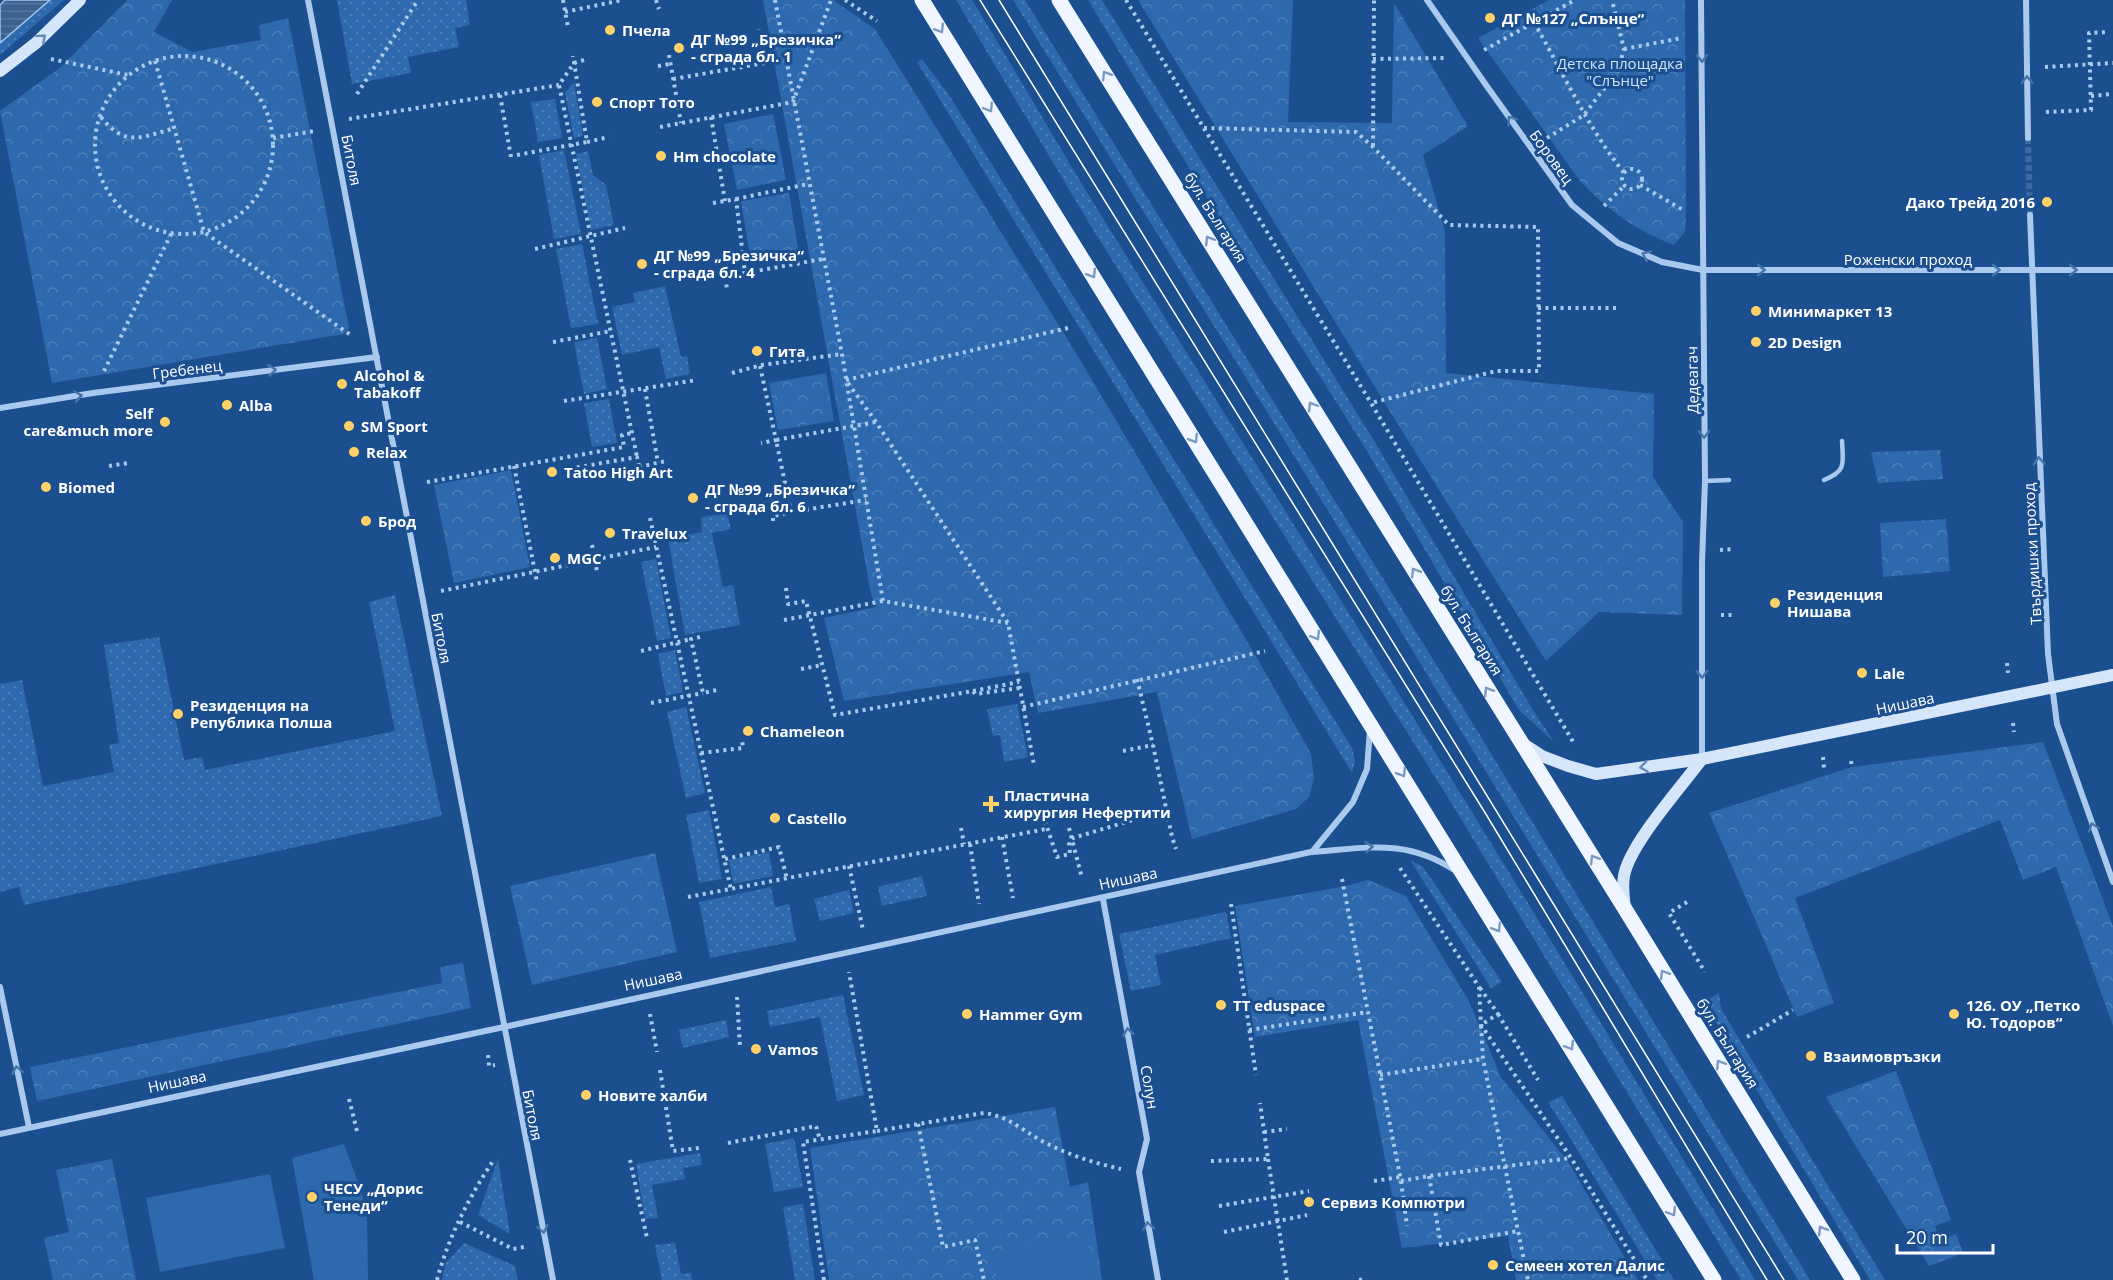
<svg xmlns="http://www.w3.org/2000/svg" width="2113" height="1280" font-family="'Open Sans',sans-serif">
	<defs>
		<pattern id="grass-dots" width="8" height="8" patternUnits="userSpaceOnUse" patternTransform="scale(1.5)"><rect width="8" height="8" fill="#2e69ad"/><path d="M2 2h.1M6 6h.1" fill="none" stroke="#4d80b9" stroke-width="1.8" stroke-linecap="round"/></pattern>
		<pattern id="forest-crowns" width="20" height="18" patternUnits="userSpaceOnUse" patternTransform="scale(1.5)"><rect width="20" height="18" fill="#2e69ad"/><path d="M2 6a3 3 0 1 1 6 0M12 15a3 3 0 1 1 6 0" fill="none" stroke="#4d80b9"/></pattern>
		<pattern id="water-rules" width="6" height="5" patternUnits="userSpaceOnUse" patternTransform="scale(1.5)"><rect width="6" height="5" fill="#3c6290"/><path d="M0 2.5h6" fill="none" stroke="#597aa1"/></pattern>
	</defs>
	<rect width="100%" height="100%" fill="#1b4f8f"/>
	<g fill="url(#grass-dots)">
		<polygon points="50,0 64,0 0,55 0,43"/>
		<polygon points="337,0 466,0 470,25 455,28 459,47 408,57 411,73 352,84"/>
		<path d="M 956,0 L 972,0 C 1017,73 1059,147 1104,220 C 1323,572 1544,923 1755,1280 L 1741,1280 L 1450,801 L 1089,223 Z"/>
		<polygon points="1013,0 1025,0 1478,732 1810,1280 1798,1280 1464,736 1341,532"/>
		<polygon points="1088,0 1102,0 1376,444 1531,707 1554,742 1519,710 1367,451 1206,196"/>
		<polygon points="922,59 949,95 1352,748 1355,761 1352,773 917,62"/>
		<polygon points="574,82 583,136 574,138 565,93"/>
		<polygon points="555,99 562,138 538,142 531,102"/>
		<polygon points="564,150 581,234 554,239 539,155"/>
		<polygon points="588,151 593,175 606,185 614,225 591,230 576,154"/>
		<polygon points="582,244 598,324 571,328 556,249"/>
		<polygon points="665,286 681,357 687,356 690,374 666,379 659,347 622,355 612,307 635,302 633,293"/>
		<polygon points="597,338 607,389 584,394 574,342"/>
		<polygon points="609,399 617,443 592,447 584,403"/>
		<polygon points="727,513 731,529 712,533 723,587 733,585 740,625 685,635 668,538 702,532 701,517"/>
		<polygon points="656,559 671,638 657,641 641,562"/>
		<polygon points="395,595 442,816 24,905 19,887 0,892 0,684 22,680 43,786 114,772 109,745 119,743 104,645 159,637 184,760 202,757 205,770 395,731 369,602"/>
		<polygon points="675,650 683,692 666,696 658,654"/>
		<polygon points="1017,704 1028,757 1004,762 1000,735 993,736 987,709"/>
		<polygon points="686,707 705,793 686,798 667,712"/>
		<polygon points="709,810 722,879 699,883 686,815"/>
		<polygon points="769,852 773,876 733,884 729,860"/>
		<polygon points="1410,860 1423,867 1502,982 1491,988"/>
		<polygon points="922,876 927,896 882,906 878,887"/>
		<polygon points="771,887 775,907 789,904 796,941 710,958 699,902"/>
		<polygon points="849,890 854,913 820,921 814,899"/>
		<polygon points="1226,912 1231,938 1155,955 1161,985 1131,991 1119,934"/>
		<polygon points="1719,993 1721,1009 1885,1280 1870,1280 1704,1002"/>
		<polygon points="843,995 864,1095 837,1101 820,1017 770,1027 767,1011"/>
		<polygon points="726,1020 729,1037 683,1048 679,1030"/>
		<polygon points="1562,1096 1674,1280 1657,1280 1548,1102"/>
		<polygon points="794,1138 803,1187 774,1192 765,1144"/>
		<polygon points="700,1153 702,1165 683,1168 685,1179 652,1185 658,1218 645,1219 636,1164"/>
		<polygon points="498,1159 510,1234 478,1215"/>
		<polygon points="803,1204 815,1280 795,1280 783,1207"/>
		<polygon points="464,1243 515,1266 518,1280 442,1280 445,1264"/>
		<polygon points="675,1243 681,1274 691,1273 692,1280 662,1280 655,1245"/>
	</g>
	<g fill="url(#forest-crowns)">
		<polygon points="127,0 172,0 154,32 192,52 261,40 259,25 288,18 349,328 344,334 52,383 0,111 61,67"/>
		<polygon points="763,0 833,0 875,29 1076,353 1260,663 1311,754 1314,779 1309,797 1296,809 1192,839 1157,692 1038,713 1029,672 844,701 824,618 876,607 871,594"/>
		<polygon points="1138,0 1293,0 1288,122 1392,123 1394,3 1468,126 1423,155 1445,232 1446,373 1654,394 1653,477 1683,522 1682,615 1599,612 1546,661 1389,410"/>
		<path d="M 1549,0 L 1685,0 L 1686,220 L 1685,232 L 1674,245 C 1637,231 1607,210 1580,181 L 1478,38 Z"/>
		<polygon points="773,114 786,180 737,190 724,124"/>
		<polygon points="789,193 799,254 751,262 741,201"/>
		<polygon points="826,373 834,421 778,430 769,383"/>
		<polygon points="1940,450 1943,479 1878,483 1871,452"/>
		<polygon points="511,470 530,567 454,583 434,485"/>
		<polygon points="1946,519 1950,571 1883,577 1880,523"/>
		<polygon points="2043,742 2113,926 2113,1026 2056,867 2023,880 2000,820 1795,898 1834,1003 1797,1017 1709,813 1852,767"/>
		<polygon points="655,853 677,952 532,985 510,886"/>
		<polygon points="1368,880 1406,896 1469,1001 1501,1077 1568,1162 1638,1280 1516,1280 1508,1236 1402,1248 1358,1020 1255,1037 1235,906 1346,886"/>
		<polygon points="463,963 471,1008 37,1101 30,1067 442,983 440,967"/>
		<polygon points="1896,1071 1951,1220 1935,1226 1940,1240 1956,1234 1963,1253 1929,1266 1826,1097"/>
		<polygon points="1055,1107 1070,1187 1088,1182 1102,1280 829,1280 810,1148"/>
		<polygon points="112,1159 136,1280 53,1280 44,1238 69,1232 56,1170"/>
	</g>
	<g fill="#2e69ad">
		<polygon points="344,1144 362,1193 367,1219 368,1280 314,1280 292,1158"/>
		<polygon points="270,1174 285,1248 160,1272 146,1198"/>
		<polygon points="1087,1235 1096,1280 997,1280 992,1253"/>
	</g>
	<polygon fill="url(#water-rules)" stroke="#9cc4f0" stroke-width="1.5" points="5,0 50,0 0,43 0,5"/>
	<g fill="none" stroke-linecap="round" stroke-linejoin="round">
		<polyline stroke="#3d69a0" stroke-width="6" stroke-dasharray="6 3" stroke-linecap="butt" points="2028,138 2030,215"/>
		<g stroke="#a9c9ee" stroke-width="4" stroke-dasharray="3 4.5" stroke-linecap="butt">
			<polyline points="563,0 568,27"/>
			<polyline points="656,0 659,9"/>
			<polyline points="775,0 842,354 883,601"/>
			<polyline points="845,0 877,21"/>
			<polyline points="1126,0 1371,403 1575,745"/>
			<polyline points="565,12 622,0"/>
			<path d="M 1534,22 C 1563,73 1587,126 1624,173"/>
			<polyline points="1624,49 1682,38"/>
			<polyline points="1484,50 1575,0"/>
			<polyline points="669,55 681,123"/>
			<circle cx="184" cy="145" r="89"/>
			<polyline points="51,59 128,75"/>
			<polyline points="1373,59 1445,58"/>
			<polyline points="584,60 574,63 559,85 637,457"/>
			<polyline points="155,61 204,232 352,336"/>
			<polyline points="658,66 670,64"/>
			<polyline points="2045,67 2113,63"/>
			<polyline points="673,79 765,63 759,29"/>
			<polyline points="357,94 418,0"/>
			<polyline points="500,95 511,157"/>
			<polyline points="2091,96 2112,94"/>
			<polyline points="2046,112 2091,110 2089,33 2108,32"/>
			<path d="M 101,117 C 125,148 142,137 175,128"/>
			<polyline points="711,117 725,201"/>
			<polyline points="349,119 559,85"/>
			<polyline points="660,127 793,102 831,0"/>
			<polyline points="1204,128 1356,132 1373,147 1449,225 1538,227 1539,371 1496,371 1371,403"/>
			<polyline points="273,138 314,131"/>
			<polyline points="1547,138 1584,115 1618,70 1624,49 1612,0"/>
			<polyline points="587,142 609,137"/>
			<polyline points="1373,146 1374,0"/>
			<polyline points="517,155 587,142 573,56"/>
			<circle cx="1632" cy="179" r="10"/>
			<polyline points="1640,185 1683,210"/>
			<polyline points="736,199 808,184"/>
			<polyline points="713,203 736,199 745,273 725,275 727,289"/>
			<polyline points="1604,206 1625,185"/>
			<polyline points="535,249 625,228"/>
			<polyline points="745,273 823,259"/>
			<polyline points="1538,308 1616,308"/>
			<polyline points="553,342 611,331"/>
			<polyline points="760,366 776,440 761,443"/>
			<polyline points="104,371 172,232"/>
			<polyline points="732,373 762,365 842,354"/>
			<polyline points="846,380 1068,328"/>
			<polyline points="848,383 876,422 1008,623 1034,765"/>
			<polyline points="645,389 658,463"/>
			<polyline points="564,401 697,380"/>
			<polyline points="109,466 128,463"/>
			<polyline points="514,466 537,582"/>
			<polyline points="639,467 666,461"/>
			<polyline points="562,470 637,457 640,471"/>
			<polyline points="427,482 624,447 622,435 633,433"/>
			<polyline points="791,512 866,500"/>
			<polyline points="650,518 731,890"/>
			<polyline points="773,521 773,516 791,512 776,440 876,422"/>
			<polyline points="592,545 597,571"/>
			<polyline points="1720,550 1734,549"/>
			<polyline points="786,588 788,604 806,601 835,715 973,691 975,694 1020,688"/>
			<polyline points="441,591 656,547"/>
			<polyline points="1721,615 1732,615"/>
			<polyline points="784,620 883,601 1008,623"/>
			<polyline points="700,637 691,639 703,693 717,690"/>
			<polyline points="641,651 691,639"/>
			<polyline points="2007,663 2008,673"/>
			<polyline points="801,669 822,665"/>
			<polyline points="1137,679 1153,745 1172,837 1176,849"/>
			<polyline points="973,691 1019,682"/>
			<polyline points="651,703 703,693"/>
			<polyline points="1023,707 1265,651"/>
			<polyline points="2013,723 2014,732"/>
			<polyline points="1123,751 1153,745"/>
			<polyline points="701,753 743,748 742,739"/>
			<polyline points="1823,757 1824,768"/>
			<polyline points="1851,761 1852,767"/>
			<polyline points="1045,821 1057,857 1070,854 1069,842 1073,838 1166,810"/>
			<polyline points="961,828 964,844"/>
			<polyline points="1069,828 1082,878"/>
			<polyline points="1002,837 1013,898"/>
			<polyline points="970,844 979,904"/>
			<polyline points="725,859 779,847 787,879"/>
			<polyline points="849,866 863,930"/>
			<polyline points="1400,868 1479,987 1481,1025 1571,1158 1647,1280"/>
			<polyline points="1342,879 1401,1181 1429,1176 1571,1158"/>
			<polyline points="688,897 1046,829"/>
			<polyline points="1687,902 1669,913 1705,972"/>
			<polyline points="1231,904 1256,1075"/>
			<polyline points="1480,988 1498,1014 1481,1025 1483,1059 1528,1280"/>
			<polyline points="737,997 740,1047"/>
			<polyline points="650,1014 657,1052"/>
			<polyline points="1498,1014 1538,1080"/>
			<polyline points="1249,1030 1368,1012"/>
			<polyline points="1747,1037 1793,1010"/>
			<polyline points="488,1055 489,1066 495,1065"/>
			<polyline points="660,1070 673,1151 699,1148"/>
			<polyline points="1380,1075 1483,1059"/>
			<polyline points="349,1099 358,1135"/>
			<polyline points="918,1124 943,1247 975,1240 984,1280"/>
			<path d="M 877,1131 L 984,1113 C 1008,1116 1022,1130 1042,1141 C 1066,1154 1094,1163 1121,1169"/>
			<polyline points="1264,1132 1287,1129"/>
			<polyline points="728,1143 816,1126 820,1140"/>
			<polyline points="1268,1159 1287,1280"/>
			<polyline points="630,1160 647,1238"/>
			<polyline points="1211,1161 1268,1159 1260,1103"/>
			<polyline points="1429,1176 1441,1245 1518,1231"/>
			<polyline points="1374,1181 1400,1177"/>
			<polyline points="1401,1181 1407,1226"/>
			<polyline points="1219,1206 1309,1191"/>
			<polyline points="460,1222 513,1249 524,1247"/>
			<polyline points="1224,1232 1307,1215"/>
			<path d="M 437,1280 C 448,1238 469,1197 493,1161"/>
			<polyline points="824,1280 803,1142 877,1131 849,972"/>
			<polyline points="1359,1280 1366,1279"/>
		</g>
		<g stroke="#a9c9ee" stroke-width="4.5">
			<path d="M 1824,480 C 1847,471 1843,463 1842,441"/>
			<polyline points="1705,481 1729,480"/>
		</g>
		<g stroke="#a9c9ee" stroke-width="6">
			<polyline points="308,0 553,1280"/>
			<polyline points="1427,0 1486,85 1572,205 1618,243 1662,262 1703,270 2113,270"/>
			<polyline points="1701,0 1705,481 1702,563 1702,758"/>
			<polyline points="2026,0 2028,138"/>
			<polyline points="2030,215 2048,654 2057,724 2113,882"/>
			<polyline points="0,408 93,393 377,357"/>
			<polyline points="1312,852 1353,802 1367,769 1370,730"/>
			<polyline points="1103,899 1147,1139 1139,1172 1158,1280"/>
			<polyline points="0,987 29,1127"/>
			<path d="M 0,1134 L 504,1027 L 1311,852 C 1368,848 1406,838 1456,871"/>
		</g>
		<g stroke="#d6e6fa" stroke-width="12">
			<polyline points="0,71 36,43 80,0"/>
			<polyline points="1522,743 1542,756 1568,766 1596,774 1702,759 2113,675"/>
			<path d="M 1625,909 C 1624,899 1622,886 1624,876 C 1629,845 1682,786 1702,759"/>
		</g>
		<g stroke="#f0f6ff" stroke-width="15">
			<polyline points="922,0 1714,1280"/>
			<polyline points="1059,0 1625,909 1853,1280"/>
		</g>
		<g stroke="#fff" stroke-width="1.5">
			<polyline points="980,0 1484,811 1767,1280"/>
			<polyline points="999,0 1784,1280"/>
		</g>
	</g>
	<defs><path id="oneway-chevron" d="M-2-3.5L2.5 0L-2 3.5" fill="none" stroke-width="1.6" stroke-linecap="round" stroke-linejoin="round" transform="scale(1.5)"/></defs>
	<g stroke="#7b9ac1">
		<use href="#oneway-chevron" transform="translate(940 29) rotate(58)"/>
		<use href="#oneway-chevron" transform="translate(1106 75) rotate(-122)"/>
		<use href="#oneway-chevron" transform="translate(989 108) rotate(58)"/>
		<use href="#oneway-chevron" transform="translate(1209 240) rotate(-122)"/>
		<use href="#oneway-chevron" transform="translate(1092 274) rotate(58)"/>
		<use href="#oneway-chevron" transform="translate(1312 406) rotate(-122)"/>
		<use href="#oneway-chevron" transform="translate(1194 439) rotate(58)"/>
		<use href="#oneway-chevron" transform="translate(1415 572) rotate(-122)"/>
		<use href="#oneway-chevron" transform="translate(1316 636) rotate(58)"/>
		<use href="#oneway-chevron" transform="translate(1488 691) rotate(-122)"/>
		<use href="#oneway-chevron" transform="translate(1402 773) rotate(58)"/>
		<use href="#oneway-chevron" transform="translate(1594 859) rotate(-122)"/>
		<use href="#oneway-chevron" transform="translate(1497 928) rotate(58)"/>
		<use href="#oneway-chevron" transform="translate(1664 974) rotate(-121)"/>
		<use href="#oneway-chevron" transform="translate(1570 1046) rotate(58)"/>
		<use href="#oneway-chevron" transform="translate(1720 1064) rotate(-122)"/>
		<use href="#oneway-chevron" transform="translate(1672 1212) rotate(58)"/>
		<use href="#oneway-chevron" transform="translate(1822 1230) rotate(-122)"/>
	</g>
	<g stroke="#668bba">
		<use href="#oneway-chevron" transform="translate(42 38) rotate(-42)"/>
		<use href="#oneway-chevron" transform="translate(1644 767) rotate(172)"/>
	</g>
	<g stroke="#4674ac">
		<use href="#oneway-chevron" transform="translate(1702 58) rotate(89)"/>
		<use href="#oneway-chevron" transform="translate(2027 80) rotate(-91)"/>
		<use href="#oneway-chevron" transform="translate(1511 120) rotate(-126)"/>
		<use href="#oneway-chevron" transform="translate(1646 255) rotate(-157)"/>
		<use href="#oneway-chevron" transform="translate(1761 270)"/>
		<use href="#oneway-chevron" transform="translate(1996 270) rotate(-1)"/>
		<use href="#oneway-chevron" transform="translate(2073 270)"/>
		<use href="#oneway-chevron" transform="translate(272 370) rotate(-7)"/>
		<use href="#oneway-chevron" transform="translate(78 396) rotate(-9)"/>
		<use href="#oneway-chevron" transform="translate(1704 434) rotate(89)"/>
		<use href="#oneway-chevron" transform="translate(2039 461) rotate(-93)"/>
		<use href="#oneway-chevron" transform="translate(1702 674) rotate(90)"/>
		<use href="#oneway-chevron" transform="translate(2093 827) rotate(-110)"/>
		<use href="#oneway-chevron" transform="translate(1369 847) rotate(-5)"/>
		<use href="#oneway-chevron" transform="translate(1128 1032) rotate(-100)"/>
		<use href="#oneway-chevron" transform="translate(17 1070) rotate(-101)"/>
		<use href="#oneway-chevron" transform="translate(1148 1226) rotate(-100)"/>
		<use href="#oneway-chevron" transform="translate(543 1229) rotate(79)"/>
	</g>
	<g fill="#ffd166" stroke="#1b4f8f" stroke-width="2">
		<circle cx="1490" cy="18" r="6"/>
		<circle cx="610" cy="30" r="6"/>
		<circle cx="679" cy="48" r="6"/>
		<circle cx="597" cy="102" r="6"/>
		<circle cx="661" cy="156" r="6"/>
		<circle cx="2047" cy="202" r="6"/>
		<circle cx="642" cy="264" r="6"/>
		<circle cx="1756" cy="311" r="6"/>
		<circle cx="1756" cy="342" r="6"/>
		<circle cx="757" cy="351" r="6"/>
		<circle cx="342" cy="384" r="6"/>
		<circle cx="227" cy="405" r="6"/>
		<circle cx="165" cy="422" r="6"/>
		<circle cx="349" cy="426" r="6"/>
		<circle cx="354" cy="452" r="6"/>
		<circle cx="552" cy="472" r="6"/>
		<circle cx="46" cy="487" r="6"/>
		<circle cx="693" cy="498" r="6"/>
		<circle cx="366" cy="521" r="6"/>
		<circle cx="610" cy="533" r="6"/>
		<circle cx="555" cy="558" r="6"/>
		<circle cx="1775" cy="603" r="6"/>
		<circle cx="1862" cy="673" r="6"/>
		<circle cx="178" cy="714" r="6"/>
		<circle cx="748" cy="731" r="6"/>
		<path d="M988 795h6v6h6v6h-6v6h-6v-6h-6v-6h6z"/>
		<circle cx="775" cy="818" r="6"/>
		<circle cx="1221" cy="1005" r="6"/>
		<circle cx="967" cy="1014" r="6"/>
		<circle cx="1954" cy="1014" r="6"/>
		<circle cx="756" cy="1049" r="6"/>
		<circle cx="1811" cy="1056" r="6"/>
		<circle cx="586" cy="1095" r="6"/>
		<circle cx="312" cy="1197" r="6"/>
		<circle cx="1309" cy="1202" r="6"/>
		<circle cx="1493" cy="1265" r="6"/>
	</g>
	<g text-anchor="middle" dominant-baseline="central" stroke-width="6" stroke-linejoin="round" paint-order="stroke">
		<g font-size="15" font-weight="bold" fill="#fff" stroke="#1b4f8f" text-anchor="start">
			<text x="1502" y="18">ДГ №127 „Слънце“</text>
			<text x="622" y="30">Пчела</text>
			<text x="691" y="39">ДГ №99 „Брезичка“<tspan x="691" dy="17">- сграда бл. 1</tspan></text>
			<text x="609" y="102">Спорт Тото</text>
			<text x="673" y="156">Hm chocolate</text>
			<text x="2035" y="202" text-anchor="end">Дако Трейд 2016</text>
			<text x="654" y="255">ДГ №99 „Брезичка“<tspan x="654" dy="17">- сграда бл. 4</tspan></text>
			<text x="1768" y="311">Минимаркет 13</text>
			<text x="1768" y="342">2D Design</text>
			<text x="769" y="351">Гита</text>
			<text x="354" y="375">Alcohol &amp;<tspan x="354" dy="17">Tabakoff</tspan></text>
			<text x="239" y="405">Alba</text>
			<text x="153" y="413" text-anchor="end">Self<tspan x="153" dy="17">care&amp;much more</tspan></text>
			<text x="361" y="426">SM Sport</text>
			<text x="366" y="452">Relax</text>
			<text x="564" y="472">Tatoo High Art</text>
			<text x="58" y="487">Biomed</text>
			<text x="705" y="489">ДГ №99 „Брезичка“<tspan x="705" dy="17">- сграда бл. 6</tspan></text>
			<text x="378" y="521">Брод</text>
			<text x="622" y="533">Travelux</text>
			<text x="567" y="558">MGC</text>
			<text x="1787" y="594">Резиденция<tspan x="1787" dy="17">Нишава</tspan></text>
			<text x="1874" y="673">Lale</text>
			<text x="190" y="705">Резиденция на<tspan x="190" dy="17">Република Полша</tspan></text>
			<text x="760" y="731">Chameleon</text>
			<text x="1004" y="795">Пластична<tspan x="1004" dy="17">хирургия Нефертити</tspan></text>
			<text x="787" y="818">Castello</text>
			<text x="1233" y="1005">TT eduspace</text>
			<text x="1966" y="1005">126. ОУ „Петко<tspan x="1966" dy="17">Ю. Тодоров“</tspan></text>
			<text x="979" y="1014">Hammer Gym</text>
			<text x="768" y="1049">Vamos</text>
			<text x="1823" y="1056">Взаимовръзки</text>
			<text x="598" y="1095">Новите халби</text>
			<text x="324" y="1188">ЧЕСУ „Дорис<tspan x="324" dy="17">Тенеди“</tspan></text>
			<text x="1321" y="1202">Сервиз Компютри</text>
			<text x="1505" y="1265">Семеен хотел Далис</text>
		</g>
		<g font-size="15" fill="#cfe3fa" stroke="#1b4f8f">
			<text x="1620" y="63">Детска площадка<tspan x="1620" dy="17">"Слънце"</tspan></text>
		</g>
		<g font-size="15" fill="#fff" stroke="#1b4f8f">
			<text transform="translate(1552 157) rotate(54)">Боровец</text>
			<text transform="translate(352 160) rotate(79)">Битоля</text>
			<text transform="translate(1216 217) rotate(58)">бул. България</text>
			<text x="1908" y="259">Роженски проход</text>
			<text transform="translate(187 369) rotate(-7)">Гребенец</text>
			<text transform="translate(1692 380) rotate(-91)">Дедеагач</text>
			<text transform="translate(2032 554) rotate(-93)">Твърдишки проход</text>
			<text transform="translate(1472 630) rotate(58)">бул. България</text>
			<text transform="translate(442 638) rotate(79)">Битоля</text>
			<text transform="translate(1905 703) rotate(-12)">Нишава</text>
			<text transform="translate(1128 878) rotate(-12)">Нишава</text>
			<text transform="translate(653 979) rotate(-12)">Нишава</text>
			<text transform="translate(1728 1043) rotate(58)">бул. България</text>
			<text transform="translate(177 1081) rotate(-12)">Нишава</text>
			<text transform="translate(1150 1087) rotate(80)">Солун</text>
			<text transform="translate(533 1115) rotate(79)">Битоля</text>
		</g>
	</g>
	<path d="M1897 1244v9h96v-9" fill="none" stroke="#ffffff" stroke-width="3"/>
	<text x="1906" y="1244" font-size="18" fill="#ffffff" stroke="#1b4f8f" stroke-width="4.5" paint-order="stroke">20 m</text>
</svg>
